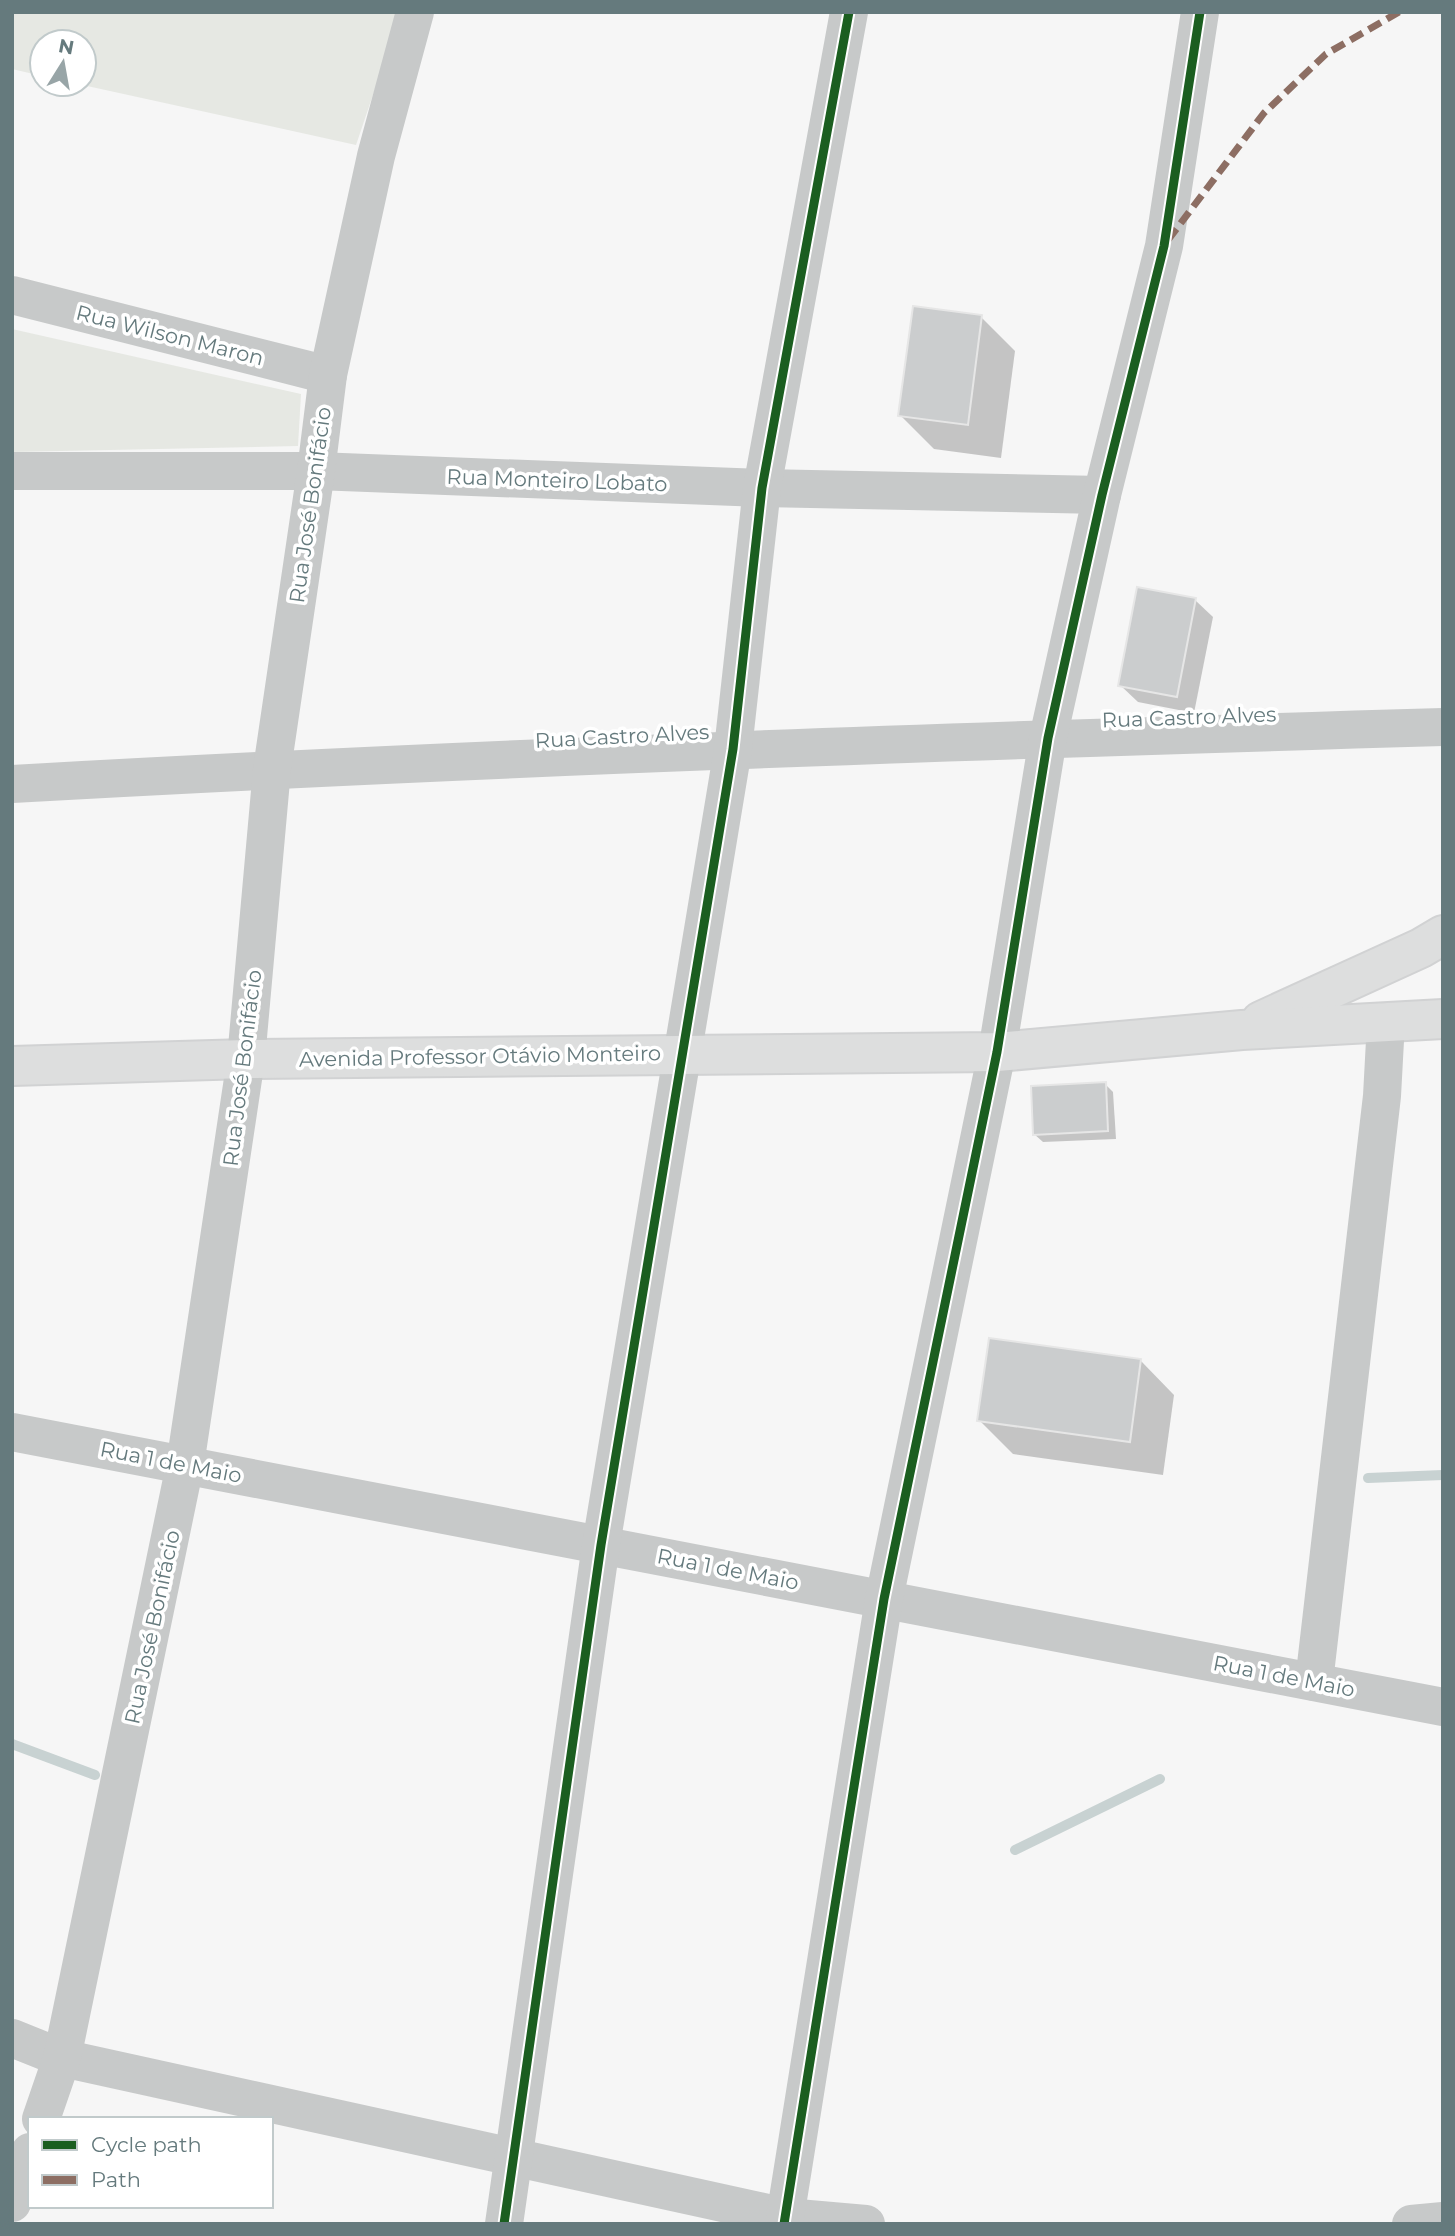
<svg xmlns="http://www.w3.org/2000/svg" width="1455" height="2236" font-family="Montserrat,sans-serif">
	<rect width="100%" height="100%" fill="#f6f6f6"/>
	<g fill="#e6e8e3">
		<polygon points="12,12 401,12 356,145 78,84 84,84 84,42 42,42 42,76 12,69"/>
		<polygon points="12,329 301,394 298,446 12,452"/>
	</g>
	<g fill="#0003">
		<polygon points="981,317 1015,351 1001,458 934,449 900,415"/>
		<polygon points="1195,600 1213,617 1194,713 1138,702 1120,685"/>
		<polygon points="1105,1084 1113,1092 1116,1139 1043,1142 1034,1134"/>
		<polygon points="1141,1361 1174,1395 1163,1475 1013,1454 979,1420"/>
	</g>
	<g fill="none" stroke-linecap="round" stroke-linejoin="round">
		<g stroke="#c8d2d2" stroke-width="10">
			<polyline points="1368,1478 1443,1475"/>
			<polyline points="12,1744 95,1775"/>
			<polyline points="1015,1850 1160,1779"/>
		</g>
	</g>
	<g fill="#cbcdce" stroke="#e6e6e6" stroke-width="2">
		<polygon points="913,306 982,315 968,425 898,416"/>
		<polygon points="1137,587 1196,598 1177,697 1118,686"/>
		<polygon points="1106,1082 1108,1131 1033,1135 1031,1086"/>
		<polygon points="989,1338 1141,1359 1130,1442 977,1421"/>
	</g>
	<g fill="none" stroke-linecap="round" stroke-linejoin="round">
		<defs>
			<g id="secondary">
				<polyline points="1261,1021 1421,948 1443,935"/>
				<polyline points="12,1066 246,1059 997,1052 1242,1030 1443,1019"/>
			</g>
		</defs>
		<use href="#secondary" stroke="#d1d2d3" stroke-width="42"/>
		<g stroke="#c7c9c9" stroke-width="38">
			<polyline points="12,295 328,375"/>
			<polyline points="12,471 316,471 762,488 1102,495"/>
			<path d="M 12,784 C 489,757 966,741 1443,727"/>
			<polyline points="12,1432 1443,1707"/>
			<polyline points="1314,1682 1382,1096 1386,1022"/>
			<polyline points="12,2038 62,2058 786,2217 866,2224"/>
			<polyline points="41,2119 62,2058 185,1465 246,1059 272,769 316,471 328,375 376,156 415,12"/>
			<polyline points="12,2203 30,2152"/>
			<polyline points="504,2224 601,1545 733,749 762,488 849,12"/>
			<polyline points="784,2224 884,1599 997,1052 1048,738 1102,495 1164,246 1200,12"/>
			<polyline points="1411,2224 1443,2221"/>
		</g>
		<use href="#secondary" stroke="#dddede" stroke-width="38"/>
		<polyline stroke="#8d6e63" stroke-width="7" stroke-dasharray="14 7" stroke-linecap="butt" points="1168,240 1264,113 1326,54 1399,12"/>
		<defs>
			<g id="cycleway">
				<polyline points="504,2224 601,1545 733,749 762,488 849,12"/>
				<polyline points="784,2224 884,1599 997,1052 1048,738 1102,495 1164,246 1200,12"/>
			</g>
		</defs>
		<use href="#cycleway" stroke="#fff" stroke-width="13"/>
		<use href="#cycleway" stroke="#1b5e20" stroke-width="9"/>
	</g>
	<g text-anchor="middle" dominant-baseline="central" stroke-width="7" stroke-linejoin="round" paint-order="stroke">
		<g font-size="21" fill="#657a7d" stroke="#fff">
			<text transform="translate(170 335) rotate(14)">Rua Wilson Maron</text>
			<text transform="translate(557 480) rotate(2)">Rua Monteiro Lobato</text>
			<text transform="translate(310 505) rotate(-82)">Rua José Bonifácio</text>
			<text transform="translate(1189 717) rotate(-2)">Rua Castro Alves</text>
			<text transform="translate(622 736) rotate(-3)">Rua Castro Alves</text>
			<text transform="translate(480 1056) rotate(-1)">Avenida Professor Otávio Monteiro</text>
			<text transform="translate(242 1068) rotate(-83)">Rua José Bonifácio</text>
			<text transform="translate(171 1462) rotate(11)">Rua 1 de Maio</text>
			<text transform="translate(728 1569) rotate(11)">Rua 1 de Maio</text>
			<text transform="translate(152 1627) rotate(-78)">Rua José Bonifácio</text>
			<text transform="translate(1284 1676) rotate(11)">Rua 1 de Maio</text>
		</g>
	</g>
	<rect width="1455" height="2236" fill="none" stroke="#657a7d" stroke-width="28"/>
	<rect x="28" y="2117" width="245" height="91" fill="#ffffff" stroke="#c1cacb" stroke-width="2"/>
	<rect x="42" y="2140" width="35" height="10" fill="#1b5e20" stroke="#c1cacb" stroke-width="2"/>
	<text x="91" y="2152" font-size="21" fill="#657a7d">Cycle path</text>
	<rect x="42" y="2175" width="35" height="10" fill="#8d6e63" stroke="#c1cacb" stroke-width="2"/>
	<text x="91" y="2187" font-size="21" fill="#657a7d">Path</text>
	<g transform="translate(63 63) rotate(11)"><circle r="33" fill="#ffffff" stroke="#c1cacb" stroke-width="2"/>
	<path d="M0-5L12 26L0 18L-12 26Z" fill="#98a5a7"/>
	<text y="-10" font-size="19" font-weight="bold" text-anchor="middle" fill="#657a7d">N</text>
	</g>
</svg>
